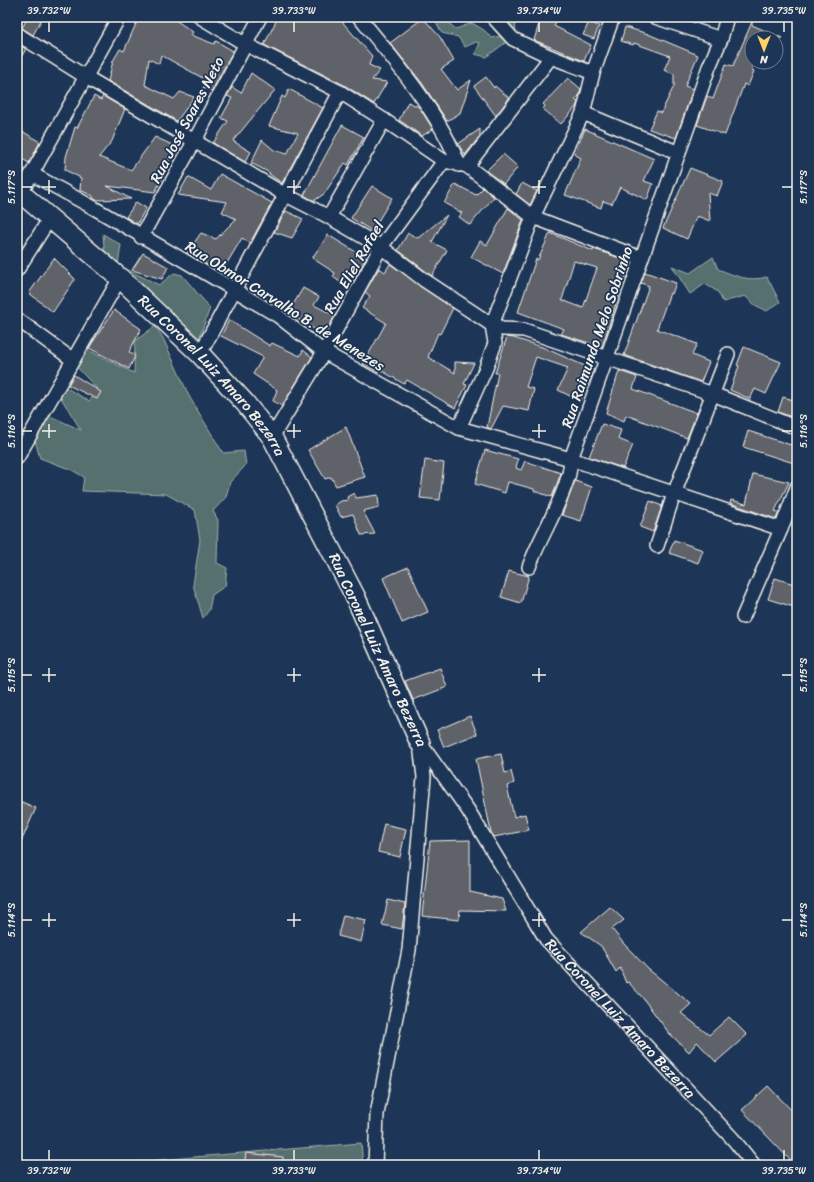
<svg xmlns="http://www.w3.org/2000/svg" width="814" height="1182" font-family="Sriracha,sans-serif">
	<rect width="100%" height="100%" fill="#1d3557"/>
	<filter id="ink" filterUnits="userSpaceOnUse"><feTurbulence type="fractalNoise" baseFrequency=".025" numOctaves="2"/><feDisplacementMap in="SourceGraphic" scale="8" xChannelSelector="R" yChannelSelector="G"/><feConvolveMatrix kernelMatrix="1 2 1 2 8 2 1 2 1" color-interpolation-filters="sRGB"/></filter>
	<g filter="url(#ink)">
		<g fill="#54706e" stroke="#a4b0ab">
			<polygon points="433,17 441,17 456,29 472,23 484,30 492,38 501,36 488,17 513,17 515,19 516,35 486,57 475,54 480,43 476,42 465,47 458,37 442,33"/>
			<polygon points="103,234 121,245 118,265 159,285 174,273 182,275 210,308 199,339 194,340 105,258"/>
			<path d="M 713,257 L 718,269 C 736,276 748,282 767,277 L 780,302 L 767,311 L 755,305 L 745,296 L 723,302 L 718,292 L 705,284 L 690,294 L 672,266 L 690,273 Z"/>
			<polygon points="155,326 163,338 189,396 223,453 244,451 246,465 230,482 226,497 213,511 218,520 217,563 227,568 225,586 212,595 209,610 203,618 193,585 200,540 195,510 166,494 82,491 84,477 72,470 40,458 34,437 48,415 81,430 61,398 63,386 89,401 98,390 75,365 86,349 134,373 135,341"/>
			<polygon points="361,1143 363,1165 99,1165"/>
		</g>
		<g fill="#60626a" stroke="#f4f1e8" fill-rule="evenodd">
			<polygon points="28,17 43,17 33,35 22,28"/>
			<polygon points="139,17 171,17 193,32 191,35 214,44 216,41 233,51 212,91 203,88 208,81 161,55 159,64 149,59 145,85 174,99 180,92 194,97 177,121 108,81 113,61 120,49 124,51"/>
			<polygon points="278,17 338,17 372,56 369,65 380,70 372,80 387,82 374,104 344,85 264,45"/>
			<polygon points="544,17 558,17 554,26 591,45 584,61 534,40 539,24"/>
			<polygon points="423,18 440,37 454,61 441,69 457,90 471,80 460,113 447,121 422,83 390,43"/>
			<polygon points="589,22 599,26 594,39 583,35"/>
			<polygon points="752,22 752,25 782,38 752,38 752,70 754,71 748,86 744,84 725,135 697,125 707,96 713,99 726,64 733,66"/>
			<polygon points="625,27 648,34 698,55 685,86 693,89 676,138 649,129 657,111 661,113 674,86 674,74 664,70 670,56 634,43 633,45 621,41"/>
			<polygon points="17,43 26,49 17,64"/>
			<polygon points="251,73 275,90 233,141 251,152 245,162 213,143 228,121 221,118 232,98 227,96 232,87 241,93"/>
			<polygon points="486,77 494,88 495,86 509,98 496,116 474,86"/>
			<polygon points="568,78 581,89 579,96 575,100 578,102 576,107 561,124 543,109 545,106 543,104"/>
			<polygon points="289,89 323,108 282,183 269,174 270,173 251,163 262,140 274,150 287,154 298,133 269,126 282,96 285,98"/>
			<polygon points="94,96 101,100 103,96 125,109 112,141 99,157 131,170 155,137 181,149 158,171 164,175 155,192 107,186 131,199 96,200 93,198 93,196 80,190 81,178 65,170 66,157 75,127 77,128"/>
			<polygon points="408,102 419,107 433,129 422,136 399,120"/>
			<polygon points="342,125 364,137 348,165 345,163 324,194 315,200 312,200 304,195"/>
			<polygon points="17,128 40,142 29,163 17,156"/>
			<polygon points="480,129 480,136 465,155 458,144"/>
			<polygon points="585,129 654,159 644,181 653,184 647,200 620,187 612,204 603,201 601,208 565,195 581,158 574,154"/>
			<polygon points="503,154 518,167 504,184 486,171"/>
			<polygon points="690,168 723,181 717,196 708,193 710,221 697,216 687,239 663,228"/>
			<polygon points="220,174 272,203 250,243 242,238 221,273 187,253 201,233 216,239 236,219 222,212 227,202 178,195 188,177 211,190"/>
			<polygon points="522,183 537,191 530,205 516,194"/>
			<polygon points="455,184 476,195 483,188 494,197 470,225 459,217 462,213 444,203"/>
			<polygon points="372,186 392,198 372,231 351,218"/>
			<polygon points="136,202 146,208 137,224 126,217"/>
			<polygon points="508,208 523,220 503,274 471,257 480,241 487,245"/>
			<polygon points="286,211 303,219 292,238 274,232"/>
			<polygon points="447,215 432,242 447,250 432,276 398,250 408,233 418,238"/>
			<path d="M 550,233 L 593,251 L 593,249 L 603,252 L 630,262 L 629,266 L 630,267 L 623,282 L 602,347 L 561,334 L 564,329 L 518,312 L 536,259 L 538,260 ZM 574,261 L 597,268 L 583,308 L 562,300 Z"/>
			<polygon points="328,235 366,258 352,283 351,282 347,287 333,277 335,273 312,258"/>
			<polygon points="143,253 168,267 162,279 132,270"/>
			<polygon points="54,258 75,279 53,312 29,293"/>
			<polygon points="390,264 453,308 440,334 438,333 428,357 455,373 455,362 474,363 464,384 467,385 455,408 407,380 404,384 379,369 378,372 363,364 386,323 362,308 370,296 365,292 379,268 385,272"/>
			<polygon points="645,272 676,283 672,294 670,293 657,329 697,344 692,355 709,362 701,382 624,355 649,286 641,283"/>
			<polygon points="303,288 319,297 314,305 335,316 324,335 288,313"/>
			<polygon points="114,310 141,329 129,352 135,356 129,369 89,348"/>
			<polygon points="229,320 270,346 272,343 300,356 303,350 312,357 282,406 273,401 277,390 253,374 263,357 221,336"/>
			<polygon points="507,337 514,338 542,347 594,370 580,401 558,390 568,368 536,357 526,387 534,389 529,411 503,406 491,429 487,427 498,373 495,373"/>
			<polygon points="744,347 781,362 766,394 755,389 750,399 730,390 739,366 737,365"/>
			<polygon points="619,371 637,377 633,389 697,413 687,438 626,415 624,421 606,413"/>
			<polygon points="74,375 101,392 97,399 68,385"/>
			<polygon points="783,397 797,401 797,419 778,412"/>
			<polygon points="602,424 621,430 618,439 633,445 623,468 589,457"/>
			<polygon points="346,427 365,477 336,486 331,477 325,479 308,450"/>
			<polygon points="748,431 797,447 797,464 743,447"/>
			<polygon points="485,450 518,459 516,468 521,470 525,461 561,473 552,497 534,491 534,489 508,482 505,493 475,484"/>
			<polygon points="425,460 444,463 440,500 420,498"/>
			<polygon points="753,474 789,482 775,511 779,512 776,519 730,503 731,500 746,504"/>
			<polygon points="575,481 592,487 581,521 562,515"/>
			<polygon points="354,493 356,498 378,495 379,507 363,511 375,534 361,535 353,514 341,517 335,505 341,501 348,500 347,497"/>
			<polygon points="650,501 662,506 653,532 640,527"/>
			<polygon points="674,540 703,550 698,563 669,553"/>
			<polygon points="408,567 428,612 402,623 383,578"/>
			<polygon points="509,571 529,576 521,603 501,597"/>
			<polygon points="775,578 797,585 797,608 768,599"/>
			<polygon points="440,668 447,687 413,700 405,681"/>
			<polygon points="470,716 477,734 444,747 437,730"/>
			<polygon points="501,754 505,773 511,771 514,783 507,786 514,817 525,814 529,830 494,837 491,832 476,759"/>
			<polygon points="17,800 36,808 17,851"/>
			<polygon points="384,824 406,829 400,857 378,852"/>
			<polygon points="470,840 470,892 502,899 506,911 460,910 459,920 422,916 430,841"/>
			<polygon points="388,900 405,904 402,929 382,925"/>
			<polygon points="610,907 624,920 612,929 624,944 648,969 691,1004 681,1013 709,1035 729,1017 747,1035 716,1062 697,1042 689,1052 669,1033 642,997 628,982 626,983 620,968 616,972 601,946 581,932"/>
			<polygon points="343,915 366,920 361,942 338,936"/>
			<polygon points="768,1086 797,1116 797,1165 795,1165 742,1110"/>
			<polygon points="246,1153 283,1157 283,1165 244,1165"/>
		</g>
		<g fill="none" stroke-linecap="round" stroke-linejoin="round">
			<defs>
				<g id="street">
					<polyline points="200,17 245,44 340,92 384,120 444,161 467,166 533,217 641,258"/>
					<path d="M 359,17 C 395,61 439,112 459,165"/>
					<polyline points="493,17 513,39 551,57 593,73"/>
					<polyline points="655,17 721,39"/>
					<polyline points="727,17 721,39 709,67 571,459 781,529"/>
					<polyline points="17,34 86,77 284,194 329,217 381,247 424,280 492,325 502,329 524,330 713,394 797,428"/>
					<polyline points="583,113 679,153"/>
					<polyline points="467,166 551,57"/>
					<polyline points="32,174 94,208 233,289 278,316 324,352 459,428"/>
					<polyline points="21,193 119,17"/>
					<polyline points="329,217 384,120"/>
					<polyline points="141,237 195,140 260,17"/>
					<polyline points="17,270 50,218"/>
					<polyline points="17,319 73,360"/>
					<polyline points="200,354 340,92"/>
					<polyline points="272,437 324,352 381,247 444,161"/>
					<polyline points="17,458 120,278"/>
					<polyline points="657,546 674,494 728,354"/>
					<path d="M 529,567 C 540,537 558,510 567,480 C 570,474 570,466 571,459 L 459,428 L 486,368 L 495,343 L 492,325 L 533,217 L 583,113 L 593,73 L 613,17"/>
					<polyline points="743,617 781,529 797,487"/>
					<path id="s1" d="M 420,743 L 468,810 L 546,939 L 733,1139 L 754,1165"/>
					<polyline points="375,1165 377,1114 409,950 424,777 420,745"/>
				</g>
				<g id="secondary">
					<path id="s2" d="M 17,190 L 120,278 L 200,354 L 245,403 L 272,437 L 355,596 L 420,743"/>
				</g>
			</defs>
			<use href="#street" stroke="#f4f1e8" stroke-width="16"/>
			<use href="#secondary" stroke="#f4f1e8" stroke-width="22"/>
			<use href="#street" stroke="#1d3557" stroke-width="13"/>
			<use href="#secondary" stroke="#1d3557" stroke-width="19"/>
		</g>
	</g>
	<path fill="none" stroke="#f4f1e8" stroke-width="1.5" d="M 49,22 L 49,32M 294,22 L 294,32M 539,22 L 539,32M 784,22 L 784,32M 49,180 L 49,194M 294,180 L 294,194M 539,180 L 539,194M 22,187 L 32,187M 42,187 L 56,187M 287,187 L 301,187M 532,187 L 546,187M 782,187 L 792,187M 49,424 L 49,438M 294,424 L 294,438M 539,424 L 539,438M 22,431 L 32,431M 42,431 L 56,431M 287,431 L 301,431M 532,431 L 546,431M 782,431 L 792,431M 49,668 L 49,682M 294,668 L 294,682M 539,668 L 539,682M 22,675 L 32,675M 42,675 L 56,675M 287,675 L 301,675M 532,675 L 546,675M 782,675 L 792,675M 49,913 L 49,927M 294,913 L 294,927M 539,913 L 539,927M 22,920 L 32,920M 42,920 L 56,920M 287,920 L 301,920M 532,920 L 546,920M 782,920 L 792,920M 49,1150 L 49,1160M 294,1150 L 294,1160M 539,1150 L 539,1160M 784,1150 L 784,1160"/>
	<g text-anchor="middle" dominant-baseline="central" stroke-width="3.5" stroke-linejoin="round" paint-order="stroke">
		<g font-size="15" fill="#f4f1e8" stroke="#1d3557">
			<text transform="translate(187 120) rotate(-62)">Rua José Soares Neto</text>
			<text transform="translate(354 267) rotate(-60)">Rua Eliel Rafael</text>
			<text transform="translate(285 306) rotate(32)">Rua Obmor Carvalho B. de Menezes</text>
			<text transform="translate(597 337) rotate(-71)">Rua Raimundo Melo Sobrinho</text>
			<text stroke="none"><textPath href="#s2" startOffset="270">Rua Coronel Luiz Amaro Bezerra</textPath></text>
			<text transform="translate(378 650) rotate(65)">Rua Coronel Luiz Amaro Bezerra</text>
			<text stroke="none"><textPath href="#s1" startOffset="342">Rua Coronel Luiz Amaro Bezerra</textPath></text>
		</g>
	</g>
	<rect width="814" height="1182" fill="none" stroke="#1d3557" stroke-width="44"/>
	<g transform="translate(764 50) rotate(180)"><circle r="19" fill="#1d3557" stroke="#738091"/>
	<path d="M0-3L7 15L0 10L-7 15Z" fill="#ffd166"/>
	<text y="-6" font-size="11" font-weight="bold" text-anchor="middle" fill="#f4f1e8">N</text>
	</g>
	<rect x="22" y="22" width="770" height="1138" fill="none" stroke="#f4f1e8" stroke-width="1.5"/>
	<g font-size="10" text-anchor="middle" fill="#f4f1e8">
		<text x="49" y="14">39.732°W</text>
		<text x="294" y="14">39.733°W</text>
		<text x="539" y="14">39.734°W</text>
		<text x="784" y="14">39.735°W</text>
		<text transform="translate(803 187) rotate(-90)" y="4">5.117°S</text>
		<text transform="translate(11 187) rotate(-90)" y="4">5.117°S</text>
		<text transform="translate(803 431) rotate(-90)" y="4">5.116°S</text>
		<text transform="translate(11 431) rotate(-90)" y="4">5.116°S</text>
		<text transform="translate(803 675) rotate(-90)" y="4">5.115°S</text>
		<text transform="translate(11 675) rotate(-90)" y="4">5.115°S</text>
		<text transform="translate(803 920) rotate(-90)" y="4">5.114°S</text>
		<text transform="translate(11 920) rotate(-90)" y="4">5.114°S</text>
		<text x="49" y="1174">39.732°W</text>
		<text x="294" y="1174">39.733°W</text>
		<text x="539" y="1174">39.734°W</text>
		<text x="784" y="1174">39.735°W</text>
	</g>
</svg>
